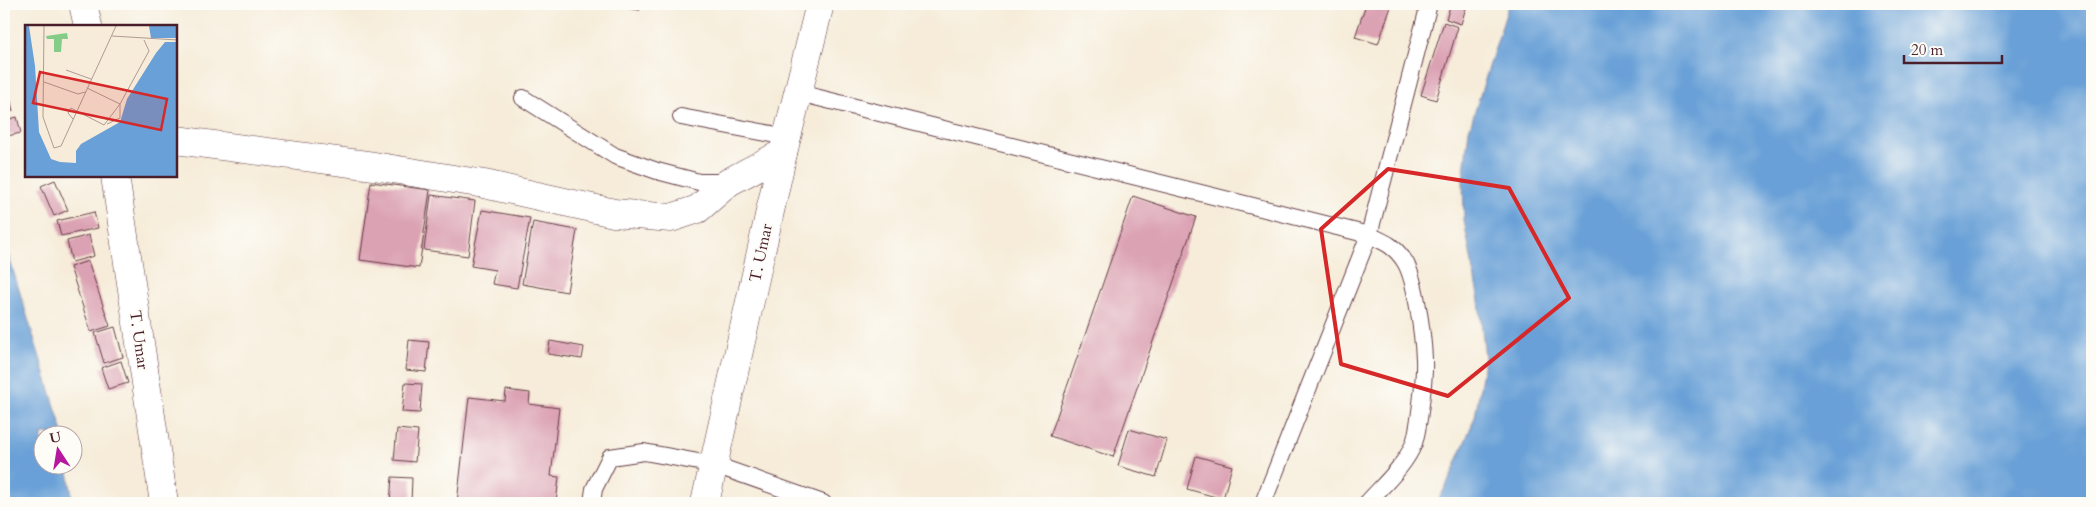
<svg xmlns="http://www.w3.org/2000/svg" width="2096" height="507" font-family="Cardo,serif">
	<rect width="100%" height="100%" fill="#fdfcf7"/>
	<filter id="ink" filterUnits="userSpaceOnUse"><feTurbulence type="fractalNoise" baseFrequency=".02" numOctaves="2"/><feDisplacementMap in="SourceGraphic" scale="10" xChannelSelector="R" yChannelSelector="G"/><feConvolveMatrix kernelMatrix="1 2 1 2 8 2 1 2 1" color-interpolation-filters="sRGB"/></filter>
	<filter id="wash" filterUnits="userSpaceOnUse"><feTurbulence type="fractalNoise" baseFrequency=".0096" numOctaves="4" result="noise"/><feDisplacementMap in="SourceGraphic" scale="20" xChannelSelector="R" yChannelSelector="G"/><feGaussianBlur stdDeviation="1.12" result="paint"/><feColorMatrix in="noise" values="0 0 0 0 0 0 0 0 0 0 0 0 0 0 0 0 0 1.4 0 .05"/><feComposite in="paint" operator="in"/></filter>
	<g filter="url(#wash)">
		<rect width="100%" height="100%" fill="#f6ecd9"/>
		<g fill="#69a0d7" stroke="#5a6081">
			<polygon points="1509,4 2092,4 2092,503 1437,503 1451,476 1475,417 1485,358 1479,301 1464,220 1463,180 1469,130"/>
			<polygon points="4,241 62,429 63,434 42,434 42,464 67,465 73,503 4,503"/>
		</g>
		<g id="blocks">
			<g fill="#dba2b3">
				<polygon points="594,4 640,4 640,10"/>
				<polygon points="1366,4 1392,4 1378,44 1355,37"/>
				<polygon points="1451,4 1467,4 1461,24 1446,19"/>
				<polygon points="1444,22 1458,27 1436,100 1421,95"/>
				<polygon points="9,95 13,111 4,113 4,97"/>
				<polygon points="17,117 21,133 7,136 4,121"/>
				<polygon points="55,180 68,210 54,216 41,186"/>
				<polygon points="371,182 430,190 419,268 360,260"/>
				<polygon points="431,195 475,201 468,256 424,250"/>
				<polygon points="1133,196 1196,217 1113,457 1050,436"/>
				<polygon points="482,210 530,218 517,288 492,284 495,270 471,266"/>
				<polygon points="94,212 98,228 61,236 57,221"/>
				<polygon points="533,222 577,230 567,292 522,284"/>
				<polygon points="89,235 94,256 72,262 67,241"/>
				<polygon points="88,261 110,326 91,332 70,267"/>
				<polygon points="115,327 123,357 104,363 95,333"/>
				<polygon points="409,340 429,342 426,372 406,370"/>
				<polygon points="550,341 584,347 582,359 548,354"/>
				<polygon points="121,361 128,383 108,389 101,368"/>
				<polygon points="405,383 422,384 420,413 402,412"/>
				<polygon points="506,390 530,393 529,404 559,408 551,476 559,477 556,503 457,503 469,397 505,401"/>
				<polygon points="397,429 418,431 415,462 394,460"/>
				<polygon points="1129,429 1167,440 1156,477 1118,466"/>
				<polygon points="1196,456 1232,466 1223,499 1187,489"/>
				<polygon points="392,477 412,478 411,503 390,503"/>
			</g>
		</g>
	</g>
	<g filter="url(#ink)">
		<use href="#blocks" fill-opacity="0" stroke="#643e45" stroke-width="1"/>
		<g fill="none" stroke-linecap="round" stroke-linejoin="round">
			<defs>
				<g id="lane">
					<polyline points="799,93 1369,235 1263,503"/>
					<polyline points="523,98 615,156 657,171 699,182 729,182"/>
					<polyline points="681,117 788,137"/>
					<polyline points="592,503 594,489 610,457 644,452 715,465 823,503"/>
					<path d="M 1367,503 C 1383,485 1405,466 1414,443 C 1419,427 1425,377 1424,359 C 1423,336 1416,280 1405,262 C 1395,246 1385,242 1369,235 L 1429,4"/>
				</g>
				<g id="street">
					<polyline points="83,4 88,26"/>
					<polyline points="176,140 374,166 484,184 614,213 671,218 698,209 729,182 783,153"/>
					<polyline points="115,176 164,503"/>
					<polyline points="705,503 783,153 820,4"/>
				</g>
			</defs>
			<use href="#lane" stroke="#643e45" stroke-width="18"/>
			<use href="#street" stroke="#643e45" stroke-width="29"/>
			<use href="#lane" stroke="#fff" stroke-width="16"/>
			<use href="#street" stroke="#fff" stroke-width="28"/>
		</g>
	</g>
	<path fill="none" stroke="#d62828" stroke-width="4" stroke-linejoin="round" d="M 1388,169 L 1509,188 L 1569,298 L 1448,396 L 1341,364 L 1321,229 Z"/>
	<g text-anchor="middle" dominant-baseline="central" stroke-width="4" stroke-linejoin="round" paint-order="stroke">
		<g font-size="16" fill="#4a1f2b" stroke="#fdfcf7">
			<text transform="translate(761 253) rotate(-78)">T. Umar</text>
			<text transform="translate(139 340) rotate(82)">T. Umar</text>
		</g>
	</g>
	<g transform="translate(25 25)">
		<rect width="152" height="152" fill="#f6ecd9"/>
		<path d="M 42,8 L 43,14 L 37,14 L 36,27 L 29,27 L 29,14 L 22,14 L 21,11 Z" fill="#84cd89"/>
		<path d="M 0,1 L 4,1 L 10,41 L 14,107 L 26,134 L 35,137 L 51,138 L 51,126 L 56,119 L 95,97 L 102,74 L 131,28 L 140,17 L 152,17 L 152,152 L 0,152 ZM 124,1 L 152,1 L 152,13 L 126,13 Z" fill="#69a0d7"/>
		<path fill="none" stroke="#b19a93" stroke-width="1" d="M 19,1 L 18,92 L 29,123 L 36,121 L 91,1M 87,11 L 153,15M 41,45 L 66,54M 19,57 L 53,69 L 60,67M 48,94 L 43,88 L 46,83 L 79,100 L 95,79 L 62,63M 82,99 L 95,93 L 95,79 L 124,26 L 119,15"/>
		<path fill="#d62828" fill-opacity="0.15" stroke="#d62828" stroke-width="2.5" d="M 15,47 L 142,74 L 136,105 L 8,78 Z"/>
		<rect width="152" height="152" fill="none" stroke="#4a1f2b" stroke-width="2.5"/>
	</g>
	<rect width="2096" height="507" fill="none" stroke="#fdfcf7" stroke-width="20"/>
	<g transform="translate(58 450) rotate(348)"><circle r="24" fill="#fdfcf7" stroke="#b5a4a5"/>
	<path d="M0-4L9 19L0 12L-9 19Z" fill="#b5179e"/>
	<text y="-8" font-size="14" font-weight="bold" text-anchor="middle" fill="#4a1f2b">U</text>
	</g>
	<path d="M1904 55v8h98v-8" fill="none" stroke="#4a1f2b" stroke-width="2.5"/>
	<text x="1911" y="55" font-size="15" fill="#4a1f2b" stroke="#fdfcf7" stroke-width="4" paint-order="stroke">20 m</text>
</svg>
